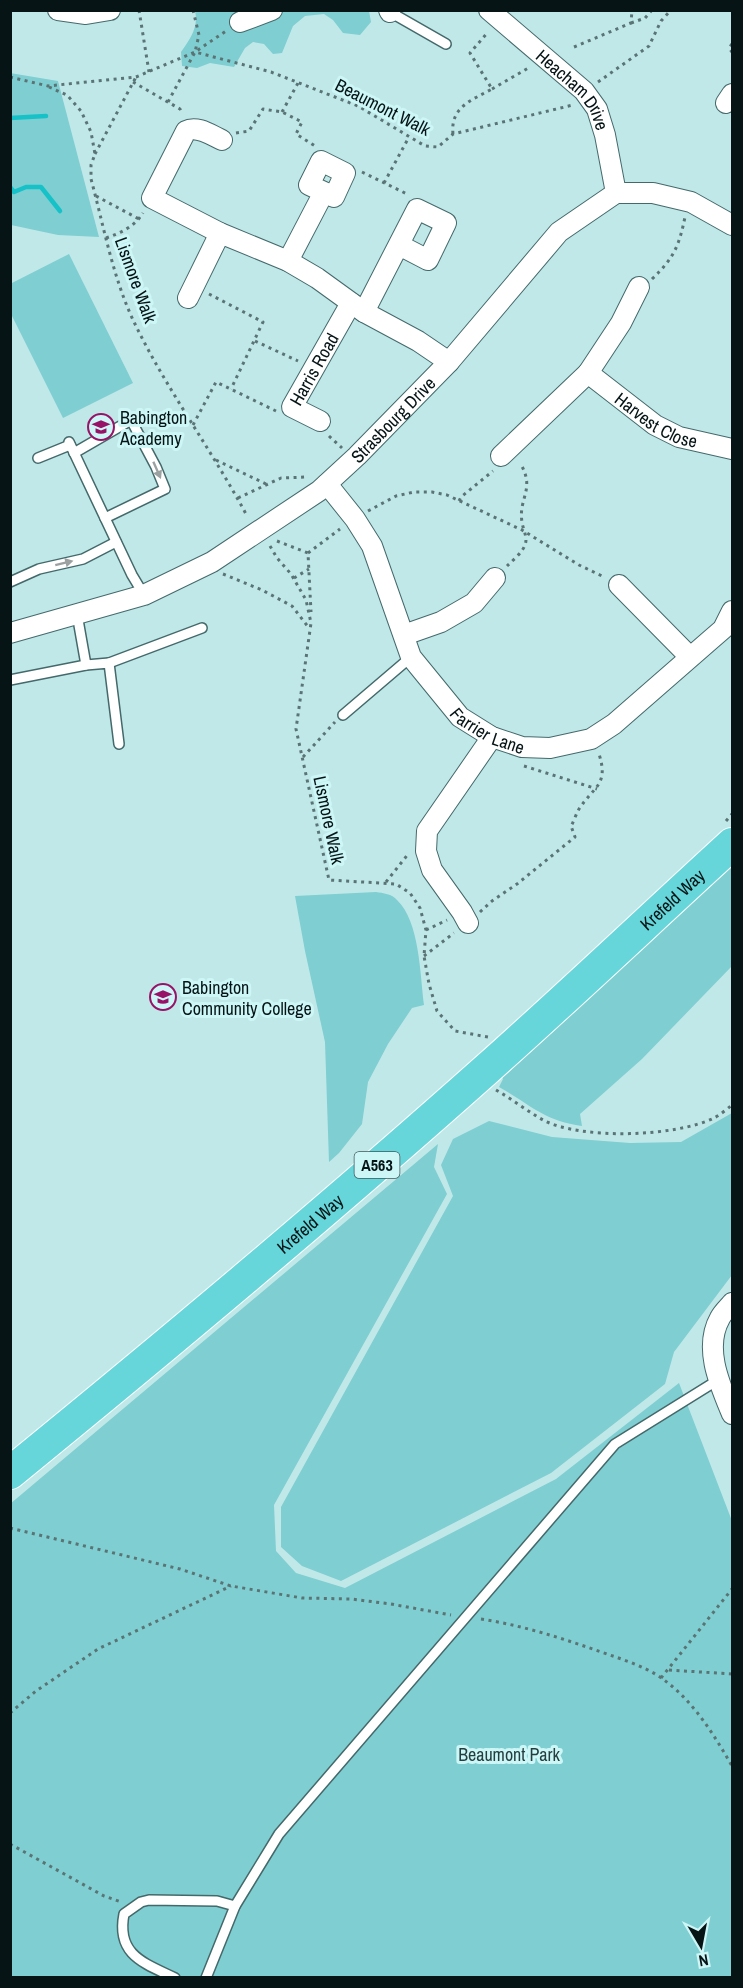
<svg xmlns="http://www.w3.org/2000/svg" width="743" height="1988" font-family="'Archivo Narrow',sans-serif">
	<rect width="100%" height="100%" fill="#c0e8e9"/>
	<g fill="#7fced1">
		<path d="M 195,11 L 369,11 L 371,22 L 360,35 L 343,33 L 333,20 L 324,14 L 305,16 L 293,26 L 282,53 L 273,54 L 264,44 L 253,42 L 245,48 L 234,67 L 210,63 L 197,68 L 182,66 L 181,52 C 190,39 199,27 195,11 Z"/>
		<polygon points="10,73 58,81 99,237 58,235 11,225"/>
		<polygon points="69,254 133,383 63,418 11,314 10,284"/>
		<path d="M 732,854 L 732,966 L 642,1059 L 580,1114 L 582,1126 C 544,1121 531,1105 499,1087 L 503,1079 L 497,1071 Z"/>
		<path d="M 376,892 C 383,893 392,894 397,900 C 420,922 420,975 424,1005 L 412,1008 L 388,1044 L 368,1082 L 362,1124 L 339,1153 L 329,1162 L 325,1042 L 305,951 L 295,896 Z"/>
		<polygon points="732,1113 732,1275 674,1352 665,1384 551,1473 341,1581 302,1566 281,1547 281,1507 453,1196 441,1165 453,1139 489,1121 552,1137 630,1143 681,1142"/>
		<polygon points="438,1144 434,1167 447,1194 274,1505 276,1551 296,1573 345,1588 556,1479 679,1383 732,1521 732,1977 11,1977 10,1504"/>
	</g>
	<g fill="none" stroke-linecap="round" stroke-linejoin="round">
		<g stroke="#16c2c8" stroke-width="4.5">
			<polyline points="10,118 46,116"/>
			<polyline points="10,187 14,192 26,187 41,187 60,211"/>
		</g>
		<defs>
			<g id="service">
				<polyline points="390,12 446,44"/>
				<polyline points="69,442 132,575 144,595"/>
				<polyline points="74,453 131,420 156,467 165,489 105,518"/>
				<polyline points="38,458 70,445"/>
				<polyline points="10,582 39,569 83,559 116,542"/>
				<polyline points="77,614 86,665 109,663 119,744"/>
				<polyline points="109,663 202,628"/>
				<polyline points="10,680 86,665"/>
				<polyline points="343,715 411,657"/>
				<path d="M 175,1978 C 144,1963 116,1955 124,1914 L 141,1902 L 149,1900 L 217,1901 L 235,1906"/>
				<polyline points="206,1978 235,1906 279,1834 615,1444 718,1380"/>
			</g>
			<g id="minor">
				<polyline points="58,10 86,14 110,10"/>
				<polyline points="389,10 390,12"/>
				<path id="s1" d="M 489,10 L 584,91 L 597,109 L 605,135 L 616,193"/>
				<polyline points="240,22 272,10"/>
				<polyline points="726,103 732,94"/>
				<path d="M 222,140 C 211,135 197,125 186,131 L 152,198 L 220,233 L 288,261 L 317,278 L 364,312 L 418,341 L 449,362"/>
				<polyline points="288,261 324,192 309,185 321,161 345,173 334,197 324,192"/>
				<polyline points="188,298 220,233"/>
				<polyline points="364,312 417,209 446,223 428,260 399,245"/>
				<polyline points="588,373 621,323 639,287"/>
				<path id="s2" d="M 320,421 L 292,407 L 351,303"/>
				<path id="s3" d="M 501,456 L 588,373 L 655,425 L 679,437 L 732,449"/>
				<path id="s4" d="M 327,484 L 355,519 L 372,546 L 411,657 L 460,717 L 492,737 L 522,747 L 550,748 L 591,739 L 614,724 L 708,642 L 723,629 L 732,611"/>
				<polyline points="619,585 690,657"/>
				<path id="s5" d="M 10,633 L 144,595 L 212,562 L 319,491 L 357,456 L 449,362 L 559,232 L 616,193 L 653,193 L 691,202 L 732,225"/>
				<polyline points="404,635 441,622 474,603 495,578"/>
				<polyline points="468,923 462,912 432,870 426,851 427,831 492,737"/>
				<path d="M 732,1303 C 729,1307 723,1312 720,1318 C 703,1348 720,1385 732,1414"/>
			</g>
			<g id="trunk">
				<path id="s6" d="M 10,1473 C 172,1341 332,1207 488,1068 C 570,995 651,918 732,844"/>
			</g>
		</defs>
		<use href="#service" stroke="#44696b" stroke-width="12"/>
		<use href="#minor" stroke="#44696b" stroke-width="22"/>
		<use href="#trunk" stroke="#fff" stroke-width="34"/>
		<g stroke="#5a7475" stroke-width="3" stroke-dasharray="3 4.5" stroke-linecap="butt">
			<polyline points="139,10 149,72"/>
			<polyline points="193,10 199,35 195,52"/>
			<polyline points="631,23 645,18 652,10"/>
			<polyline points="732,44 729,48 732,52"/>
			<polyline points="574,47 631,23 632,10"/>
			<polyline points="10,77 48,86 136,77 195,52 271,72 358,106 425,146 438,147 453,134 573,105"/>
			<polyline points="133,82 180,109 182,114"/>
			<polyline points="598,82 649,46 661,21 671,10"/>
			<path d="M 49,87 L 67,95 L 81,111 L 91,132 L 95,154 L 91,165 L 91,179 C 104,227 113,279 135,324 C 167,390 211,449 246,514"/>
			<polyline points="492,89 530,67"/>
			<polyline points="168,102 195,52 226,31"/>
			<polyline points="282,112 298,83"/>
			<polyline points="236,133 249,131 263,109 282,112 302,122 296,134 315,146"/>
			<path d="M 453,134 C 450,107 472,100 492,89 L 470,53 L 488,32"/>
			<polyline points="95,154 136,77"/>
			<polyline points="362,172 407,194"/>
			<polyline points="384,183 409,137"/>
			<polyline points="96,196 139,219"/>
			<path d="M 106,238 C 121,233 135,226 143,213"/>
			<path d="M 652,279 C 674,258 679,246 685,217"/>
			<polyline points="209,294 263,322 231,389"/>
			<polyline points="255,341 298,361"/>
			<polyline points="193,425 216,382 276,411"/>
			<polyline points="329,436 342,448"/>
			<polyline points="216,460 266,484"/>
			<polyline points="238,498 281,478 306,477 307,478"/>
			<polyline points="459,501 461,497 493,471"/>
			<polyline points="368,511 396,496 414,492 432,492 447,495 522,530 579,565 604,577"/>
			<polyline points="277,541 308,553 311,612"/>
			<polyline points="270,546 277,558 291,574 306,600 311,623 296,729 329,880 396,884 410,893 420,908 426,930 424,956 429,984 437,1011 455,1031 488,1037"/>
			<polyline points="308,553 340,529"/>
			<path d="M 507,566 C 513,560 522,553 525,545 C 528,537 523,530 522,522 C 518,498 536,489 520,463"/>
			<polyline points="223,574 262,590 292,606 309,628"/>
			<polyline points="294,578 309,569"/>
			<polyline points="303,757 335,722"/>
			<polyline points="524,766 597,789"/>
			<polyline points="726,821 732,814"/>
			<polyline points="386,882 409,853"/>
			<path d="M 480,912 L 492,901 L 517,884 L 575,837 L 571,826 C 574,821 576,814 579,809 C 594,786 609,785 599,754"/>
			<polyline points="426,930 447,920"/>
			<polyline points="424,956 454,933"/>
			<path d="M 496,1090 C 512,1099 527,1111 543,1120 C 581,1140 675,1137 714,1118 C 720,1115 727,1109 732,1105"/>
			<polyline points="10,1528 180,1569 231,1586 302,1598 351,1599 391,1604 451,1615"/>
			<path d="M 481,1619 C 526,1626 567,1640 610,1655 C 627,1661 645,1667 660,1677 C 692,1699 713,1733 732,1766"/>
			<polyline points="669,1670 732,1674"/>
			<polyline points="661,1678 732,1589"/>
			<polyline points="10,1713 36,1691 98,1649 231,1586"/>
			<polyline points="10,1844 104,1896 121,1902"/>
		</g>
		<use href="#service" stroke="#fff" stroke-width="9"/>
		<use href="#minor" stroke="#fff" stroke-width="20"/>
		<use href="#trunk" stroke="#66d6da" stroke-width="32"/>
	</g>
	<defs><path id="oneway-solid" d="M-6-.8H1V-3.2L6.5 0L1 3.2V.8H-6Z" transform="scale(1.5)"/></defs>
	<g fill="#9ba1a1">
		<use href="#oneway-solid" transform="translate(157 470) rotate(66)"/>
		<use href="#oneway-solid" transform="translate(64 563) rotate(-14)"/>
	</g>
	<defs>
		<symbol id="school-ring" viewBox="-11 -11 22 22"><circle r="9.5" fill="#cdf6f7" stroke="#981368" stroke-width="1.5"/><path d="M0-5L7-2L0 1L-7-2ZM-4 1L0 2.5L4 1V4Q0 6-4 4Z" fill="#981368"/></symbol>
	</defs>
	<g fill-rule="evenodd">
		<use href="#school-ring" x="86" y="412" width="30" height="30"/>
		<use href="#school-ring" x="148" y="982" width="30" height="30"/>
	</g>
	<g text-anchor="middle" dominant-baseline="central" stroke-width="6" stroke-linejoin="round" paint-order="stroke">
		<rect fill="#cdf6f7" stroke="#425859" stroke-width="1.5" x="354.5" y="1152" width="45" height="26" rx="4.5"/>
		<g font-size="16" font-weight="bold" fill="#061415">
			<text x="377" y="1165">A563</text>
		</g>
		<g font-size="18" fill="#061415" stroke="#cdf6f7">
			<text stroke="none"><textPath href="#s1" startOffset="117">Heacham Drive</textPath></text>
			<text transform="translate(383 107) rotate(27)">Beaumont Walk</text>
			<text transform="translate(136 280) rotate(70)">Lismore Walk</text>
			<text stroke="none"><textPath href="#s2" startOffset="75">Harris Road</textPath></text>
			<text stroke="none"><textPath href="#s3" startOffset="204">Harvest Close</textPath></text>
			<text stroke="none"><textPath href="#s5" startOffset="446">Strasbourg Drive</textPath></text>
			<text stroke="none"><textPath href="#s4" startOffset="303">Farrier Lane</textPath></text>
			<text transform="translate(329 820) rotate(78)">Lismore Walk</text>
			<text stroke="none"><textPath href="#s6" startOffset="876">Krefeld Way</textPath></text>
			<text stroke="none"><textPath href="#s6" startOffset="390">Krefeld Way</textPath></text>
		</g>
		<g font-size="18" fill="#061415" stroke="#cdf6f7" text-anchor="start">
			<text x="120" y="417">Babington<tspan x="120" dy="21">Academy</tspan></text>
			<text x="182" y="987">Babington<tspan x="182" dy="21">Community College</tspan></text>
		</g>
		<g font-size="18" fill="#243d3d" stroke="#cdf6f7">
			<text x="509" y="1754">Beaumont Park</text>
		</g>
	</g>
	<rect width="743" height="1988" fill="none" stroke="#061415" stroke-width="24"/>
	<g transform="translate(701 1946) rotate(170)" stroke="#cdf6f7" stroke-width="4.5" paint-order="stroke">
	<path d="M0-4.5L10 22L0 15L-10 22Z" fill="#061415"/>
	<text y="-9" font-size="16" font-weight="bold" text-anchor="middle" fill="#061415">N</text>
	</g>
</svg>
